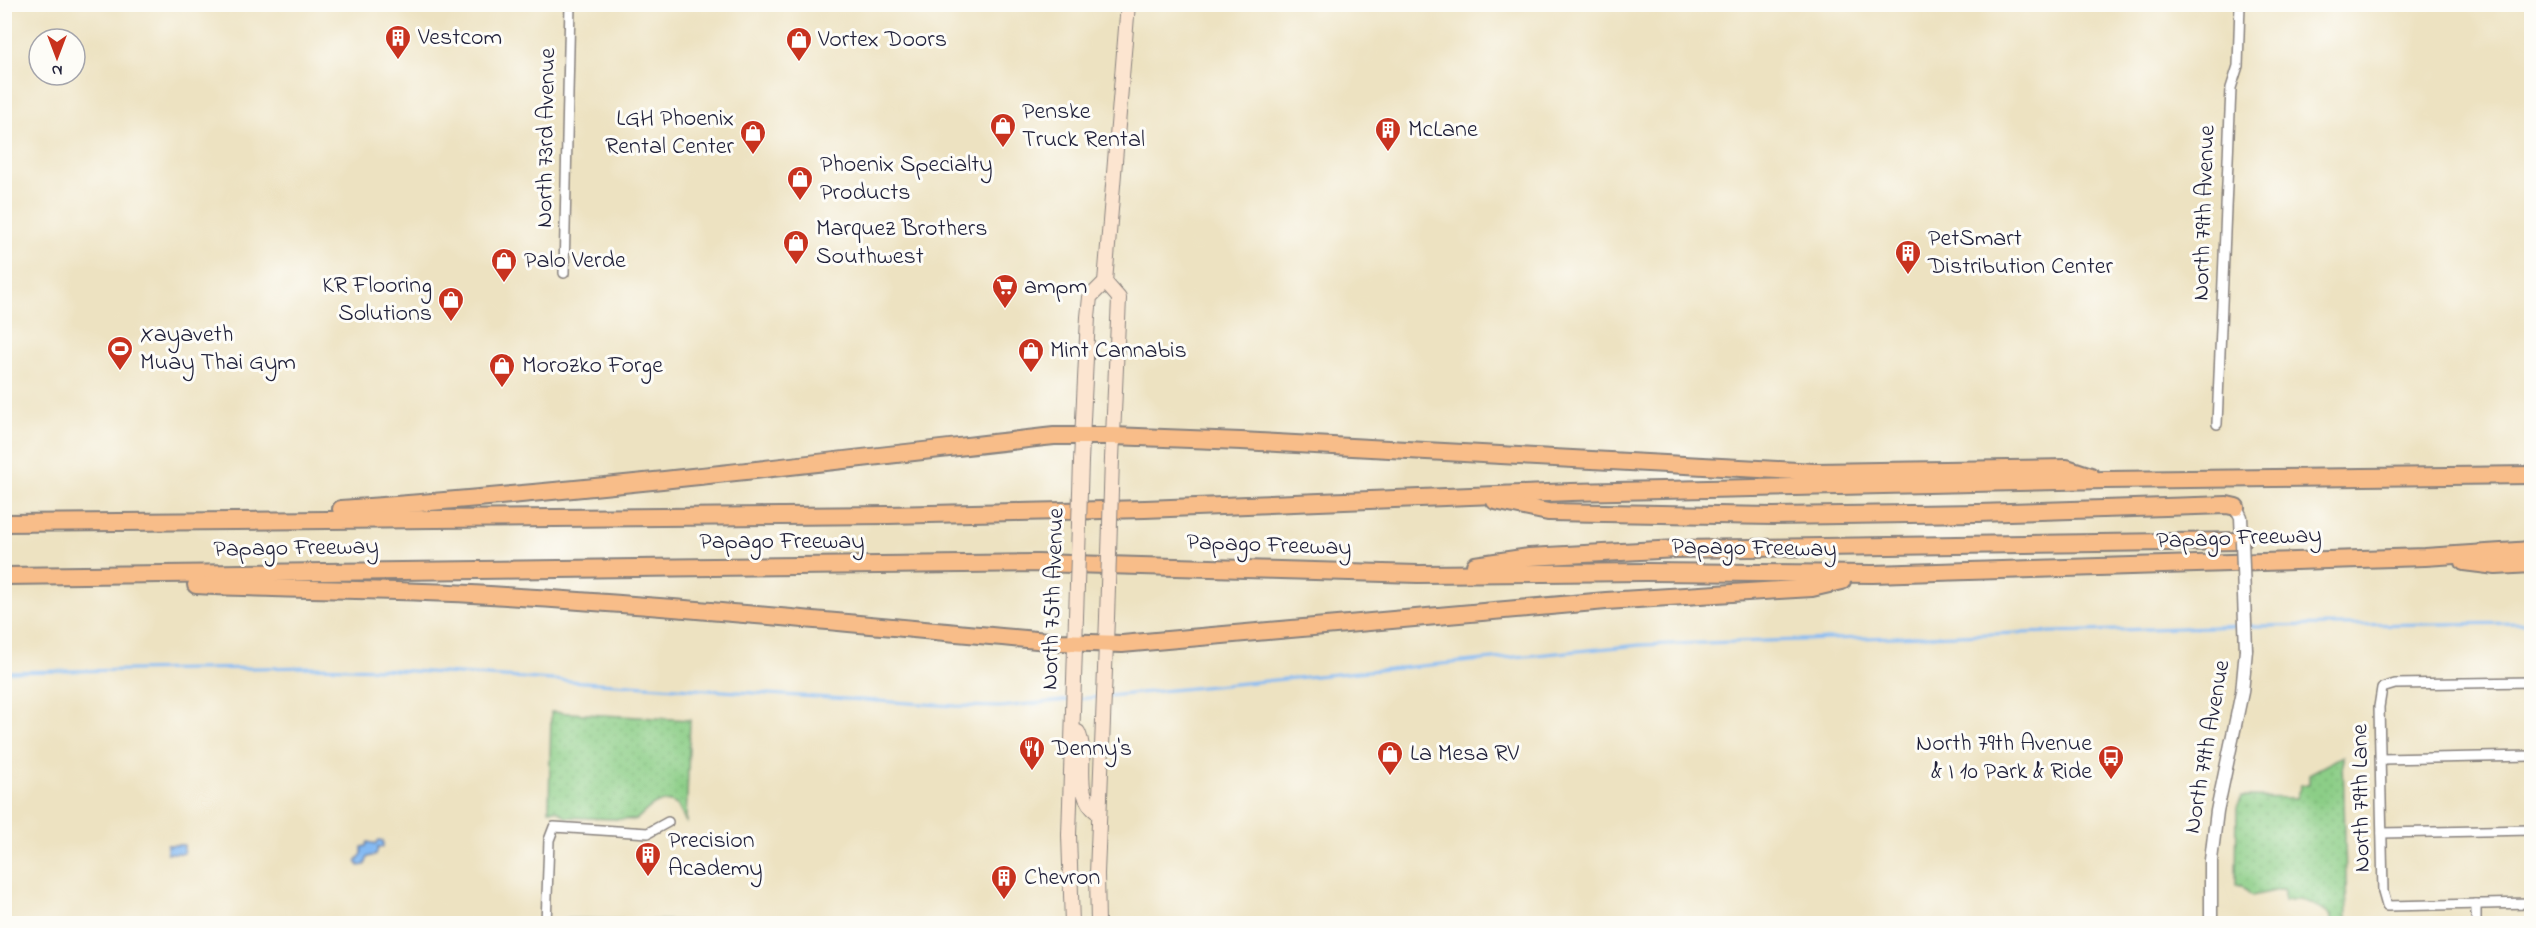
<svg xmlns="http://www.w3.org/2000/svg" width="2536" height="928" font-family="'Indie Flower',sans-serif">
	<defs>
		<pattern id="grass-dots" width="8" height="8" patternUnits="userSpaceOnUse" patternTransform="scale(1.5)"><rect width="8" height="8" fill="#8cce87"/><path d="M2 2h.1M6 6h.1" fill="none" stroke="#78b175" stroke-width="1.8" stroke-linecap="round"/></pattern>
		<pattern id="water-ripples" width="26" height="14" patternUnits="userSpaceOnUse" patternTransform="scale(1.5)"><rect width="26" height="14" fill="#84baf3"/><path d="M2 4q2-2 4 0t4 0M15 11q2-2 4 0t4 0" fill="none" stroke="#6c97c6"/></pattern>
	</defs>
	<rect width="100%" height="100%" fill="#fdfcf7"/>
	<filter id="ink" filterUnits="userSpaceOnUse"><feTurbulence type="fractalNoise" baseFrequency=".0167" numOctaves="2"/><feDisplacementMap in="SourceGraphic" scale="12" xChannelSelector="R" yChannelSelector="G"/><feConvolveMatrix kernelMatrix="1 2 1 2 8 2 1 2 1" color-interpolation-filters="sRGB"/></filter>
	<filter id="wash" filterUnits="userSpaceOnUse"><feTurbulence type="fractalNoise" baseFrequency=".008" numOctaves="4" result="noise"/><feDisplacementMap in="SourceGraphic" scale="24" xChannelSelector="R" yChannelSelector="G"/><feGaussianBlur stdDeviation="1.35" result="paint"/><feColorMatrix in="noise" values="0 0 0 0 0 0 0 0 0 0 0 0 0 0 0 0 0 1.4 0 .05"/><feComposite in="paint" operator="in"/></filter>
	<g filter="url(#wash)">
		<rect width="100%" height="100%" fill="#ede2c1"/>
		<g fill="url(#grass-dots)" stroke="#577861" stroke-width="1.5">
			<path d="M 551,712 L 690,720 L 686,822 L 677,805 C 659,795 648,809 636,820 L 566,817 L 557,810 L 549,810 Z"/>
			<path d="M 2343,756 L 2347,923 L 2331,923 L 2331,916 C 2315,905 2303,896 2284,901 L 2284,889 L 2252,896 L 2241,886 L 2236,885 L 2237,807 L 2242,797 L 2296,798 L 2301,785 L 2309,785 L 2309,774 Z"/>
			<polygon points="563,919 687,921 687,924 563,924"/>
		</g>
		<g fill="url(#water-ripples)" stroke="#536e97" stroke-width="1.5">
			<polygon points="379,840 383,841 383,847 378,848 376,855 368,857 365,865 359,866 356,861 362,854 362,847 366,846 368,842 375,844"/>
			<rect x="167" y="845" width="17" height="8"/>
		</g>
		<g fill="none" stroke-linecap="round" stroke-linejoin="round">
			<g stroke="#84baf3" stroke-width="3">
				<polyline points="2248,626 2532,623"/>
				<polyline points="4,672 313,667 381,669 956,706 1001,707 1069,700"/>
				<polyline points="1108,696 1640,645 2242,626"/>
				<polyline points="1078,699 1099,697"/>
			</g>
		</g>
	</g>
	<g filter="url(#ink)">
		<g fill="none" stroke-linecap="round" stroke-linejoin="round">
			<defs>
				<g id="minor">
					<polyline points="564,273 570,4"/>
					<polyline points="2217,424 2231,88 2238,66 2240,4"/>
					<polyline points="2532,682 2395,684 2382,688 2379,707 2383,892 2387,906 2532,903"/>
					<polyline points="2381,759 2532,756"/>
					<polyline points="2382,833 2532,830"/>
					<polyline points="2476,904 2476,924"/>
					<polyline points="546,924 549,840 554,827 648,833 668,822"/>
				</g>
				<g id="tertiary">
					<polyline points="2236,507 2241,517 2242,541"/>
					<polyline points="2211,924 2211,860 2217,811 2242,692 2246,650"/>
				</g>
				<g id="secondary">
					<polyline points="1105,282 1119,298 1112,459"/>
					<polyline points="1081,461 1088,317 1090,297 1105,282 1128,4"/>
					<path d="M 1078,732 C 1090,758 1070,794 1099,814"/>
					<polyline points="1072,924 1069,835 1076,617"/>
					<polyline points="1098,924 1097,874 1107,618"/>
				</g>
				<g id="motorway">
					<polyline points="1495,501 1548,512 1773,516 1978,513 2227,505 2236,507"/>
					<path d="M 341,509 C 579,492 817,463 1054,436 L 1113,436 L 1241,441 L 1815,472 L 2067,468 L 2091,476"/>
					<polyline points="4,523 888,515 1145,509 1571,492 2106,480 2532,475"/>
					<polyline points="2464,562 2496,566 2532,564"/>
					<polyline points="1475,565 1529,557 1677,549 2242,541"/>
					<polyline points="4,576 1038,563 1418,574 1646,572 1873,574 2425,557 2532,550"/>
					<path d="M 196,585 C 288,590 380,589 472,594 C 668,605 864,625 1059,642 L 1122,644 L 1606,601 L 1812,588 L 1842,581"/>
				</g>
			</defs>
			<use href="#minor" stroke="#88827e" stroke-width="12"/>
			<use href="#tertiary" stroke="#88827e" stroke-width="15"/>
			<use href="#secondary" stroke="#88827e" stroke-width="16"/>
			<use href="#motorway" stroke="#88827e" stroke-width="20"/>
			<use href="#minor" stroke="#fff" stroke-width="9"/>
			<use href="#tertiary" stroke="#fff" stroke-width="12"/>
			<use href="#secondary" stroke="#fce5d0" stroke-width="14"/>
			<use href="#motorway" stroke="#f8bd89" stroke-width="16"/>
			<defs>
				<polyline id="tertiary-bridge" points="2242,541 2246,650"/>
				<g id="secondary-bridge">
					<polyline points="1076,617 1081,461"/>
					<polyline points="1107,618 1112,459"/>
				</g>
			</defs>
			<use href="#tertiary-bridge" stroke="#88827e" stroke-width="15" stroke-linecap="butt"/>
			<use href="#secondary-bridge" stroke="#88827e" stroke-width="16" stroke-linecap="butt"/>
			<use href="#tertiary-bridge" stroke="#fff" stroke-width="12"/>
			<use href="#secondary-bridge" stroke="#fce5d0" stroke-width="14"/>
		</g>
	</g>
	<defs>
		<symbol id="building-pin" viewBox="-11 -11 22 30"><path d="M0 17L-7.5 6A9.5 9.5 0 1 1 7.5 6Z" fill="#c8321e" stroke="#fdfcf7"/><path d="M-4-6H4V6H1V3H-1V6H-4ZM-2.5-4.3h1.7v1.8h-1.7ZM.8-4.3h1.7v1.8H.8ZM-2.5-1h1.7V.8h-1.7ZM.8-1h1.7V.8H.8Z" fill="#fff"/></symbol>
		<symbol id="shop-pin" viewBox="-11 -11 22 30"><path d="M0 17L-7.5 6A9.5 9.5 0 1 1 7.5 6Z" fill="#c8321e" stroke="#fdfcf7"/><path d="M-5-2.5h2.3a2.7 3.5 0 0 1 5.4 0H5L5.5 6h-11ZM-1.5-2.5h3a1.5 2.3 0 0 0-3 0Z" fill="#fff"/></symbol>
		<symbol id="supermarket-pin" viewBox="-11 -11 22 30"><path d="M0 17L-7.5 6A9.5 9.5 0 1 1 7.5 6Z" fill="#c8321e" stroke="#fdfcf7"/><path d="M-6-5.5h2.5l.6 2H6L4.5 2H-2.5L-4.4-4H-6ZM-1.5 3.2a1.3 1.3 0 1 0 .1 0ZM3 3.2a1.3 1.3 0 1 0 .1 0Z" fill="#fff"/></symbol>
		<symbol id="stadium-pin" viewBox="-11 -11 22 30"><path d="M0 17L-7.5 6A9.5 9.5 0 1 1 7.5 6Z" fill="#c8321e" stroke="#fdfcf7"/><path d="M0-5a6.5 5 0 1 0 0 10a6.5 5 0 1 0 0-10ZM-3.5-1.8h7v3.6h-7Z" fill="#fff"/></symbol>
		<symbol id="restaurant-pin" viewBox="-11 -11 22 30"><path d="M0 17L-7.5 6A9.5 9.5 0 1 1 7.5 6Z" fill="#c8321e" stroke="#fdfcf7"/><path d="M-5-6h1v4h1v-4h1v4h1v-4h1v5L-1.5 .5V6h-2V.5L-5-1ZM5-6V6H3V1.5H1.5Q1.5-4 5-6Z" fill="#fff"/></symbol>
		<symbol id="bus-pin" viewBox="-11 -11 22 30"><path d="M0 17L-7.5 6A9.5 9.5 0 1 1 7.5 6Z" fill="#c8321e" stroke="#fdfcf7"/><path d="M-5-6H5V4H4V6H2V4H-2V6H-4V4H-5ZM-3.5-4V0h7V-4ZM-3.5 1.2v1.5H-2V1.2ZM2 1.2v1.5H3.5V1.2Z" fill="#fff"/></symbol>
	</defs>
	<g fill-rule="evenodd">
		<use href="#building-pin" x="383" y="23" width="30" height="40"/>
		<use href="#shop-pin" x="784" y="25" width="30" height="40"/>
		<use href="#shop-pin" x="988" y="111" width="30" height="40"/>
		<use href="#building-pin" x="1373" y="115" width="30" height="40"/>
		<use href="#shop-pin" x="738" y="118" width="30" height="40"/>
		<use href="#shop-pin" x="785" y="164" width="30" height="40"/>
		<use href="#shop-pin" x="781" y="228" width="30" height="40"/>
		<use href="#building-pin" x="1893" y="238" width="30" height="40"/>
		<use href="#shop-pin" x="489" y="246" width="30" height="40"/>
		<use href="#supermarket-pin" x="990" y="272" width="30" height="40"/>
		<use href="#shop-pin" x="436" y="285" width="30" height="40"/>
		<use href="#stadium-pin" x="105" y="334" width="30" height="40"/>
		<use href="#shop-pin" x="1016" y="336" width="30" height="40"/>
		<use href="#shop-pin" x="487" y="351" width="30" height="40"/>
		<use href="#restaurant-pin" x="1017" y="734" width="30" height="40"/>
		<use href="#shop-pin" x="1375" y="739" width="30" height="40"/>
		<use href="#bus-pin" x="2096" y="743" width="30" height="40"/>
		<use href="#building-pin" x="633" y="840" width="30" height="40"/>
		<use href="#building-pin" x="989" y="863" width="30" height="40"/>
	</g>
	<g text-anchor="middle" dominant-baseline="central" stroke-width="6" stroke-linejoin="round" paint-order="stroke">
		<g font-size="24" fill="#22223b" stroke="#fdfcf7" text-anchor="start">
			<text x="418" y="38">Vestcom</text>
			<text x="818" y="40">Vortex Doors</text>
			<text x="1022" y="112">Penske<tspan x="1022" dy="28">Truck Rental</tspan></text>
			<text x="734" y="119" text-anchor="end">LGH Phoenix<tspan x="734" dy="28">Rental Center</tspan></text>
			<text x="1408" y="130">McLane</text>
			<text x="820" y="165">Phoenix Specialty<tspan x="820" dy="28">Products</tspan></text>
			<text x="816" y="229">Marquez Brothers<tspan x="816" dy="28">Southwest</tspan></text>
			<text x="1928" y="239">PetSmart<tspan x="1928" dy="28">Distribution Center</tspan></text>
			<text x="524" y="261">Palo Verde</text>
			<text x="432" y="286" text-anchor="end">KR Flooring<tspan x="432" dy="28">Solutions</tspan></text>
			<text x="1024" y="287">ampm</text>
			<text x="140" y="335">Xayaveth<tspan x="140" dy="28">Muay Thai Gym</tspan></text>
			<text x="1050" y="351">Mint Cannabis</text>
			<text x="522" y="366">Morozko Forge</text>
			<text x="2092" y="744" text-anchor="end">North 79th Avenue<tspan x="2092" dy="28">&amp; I 10 Park &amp; Ride</tspan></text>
			<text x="1052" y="749">Denny's</text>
			<text x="1410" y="754">La Mesa RV</text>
			<text x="668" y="841">Precision<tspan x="668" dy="28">Academy</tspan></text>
			<text x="1024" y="878">Chevron</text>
		</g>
		<g font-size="24" fill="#22223b" stroke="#fdfcf7">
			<text transform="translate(547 138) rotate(-89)">North 73rd Avenue</text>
			<text transform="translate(2205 213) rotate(-88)">North 79th Avenue</text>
			<text transform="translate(2239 539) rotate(-2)">Papago Freeway</text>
			<text x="782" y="542">Papago Freeway</text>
			<text transform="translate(1269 546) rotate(2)">Papago Freeway</text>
			<text transform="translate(296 549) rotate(-1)">Papago Freeway</text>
			<text transform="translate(1754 549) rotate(1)">Papago Freeway</text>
			<text transform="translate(1054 599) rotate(-88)">North 75th Avenue</text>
			<text transform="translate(2208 747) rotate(-80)">North 79th Avenue</text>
			<text transform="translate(2362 798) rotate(-91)">North 79th Lane</text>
		</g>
	</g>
	<rect width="2536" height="928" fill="none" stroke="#fdfcf7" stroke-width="24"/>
	<g transform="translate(57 57) rotate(180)"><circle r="28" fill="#fdfcf7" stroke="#a5a5ac" stroke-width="1.5"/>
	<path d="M0-4.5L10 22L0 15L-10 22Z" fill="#c8321e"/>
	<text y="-9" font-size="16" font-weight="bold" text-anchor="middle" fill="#22223b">N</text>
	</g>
</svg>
